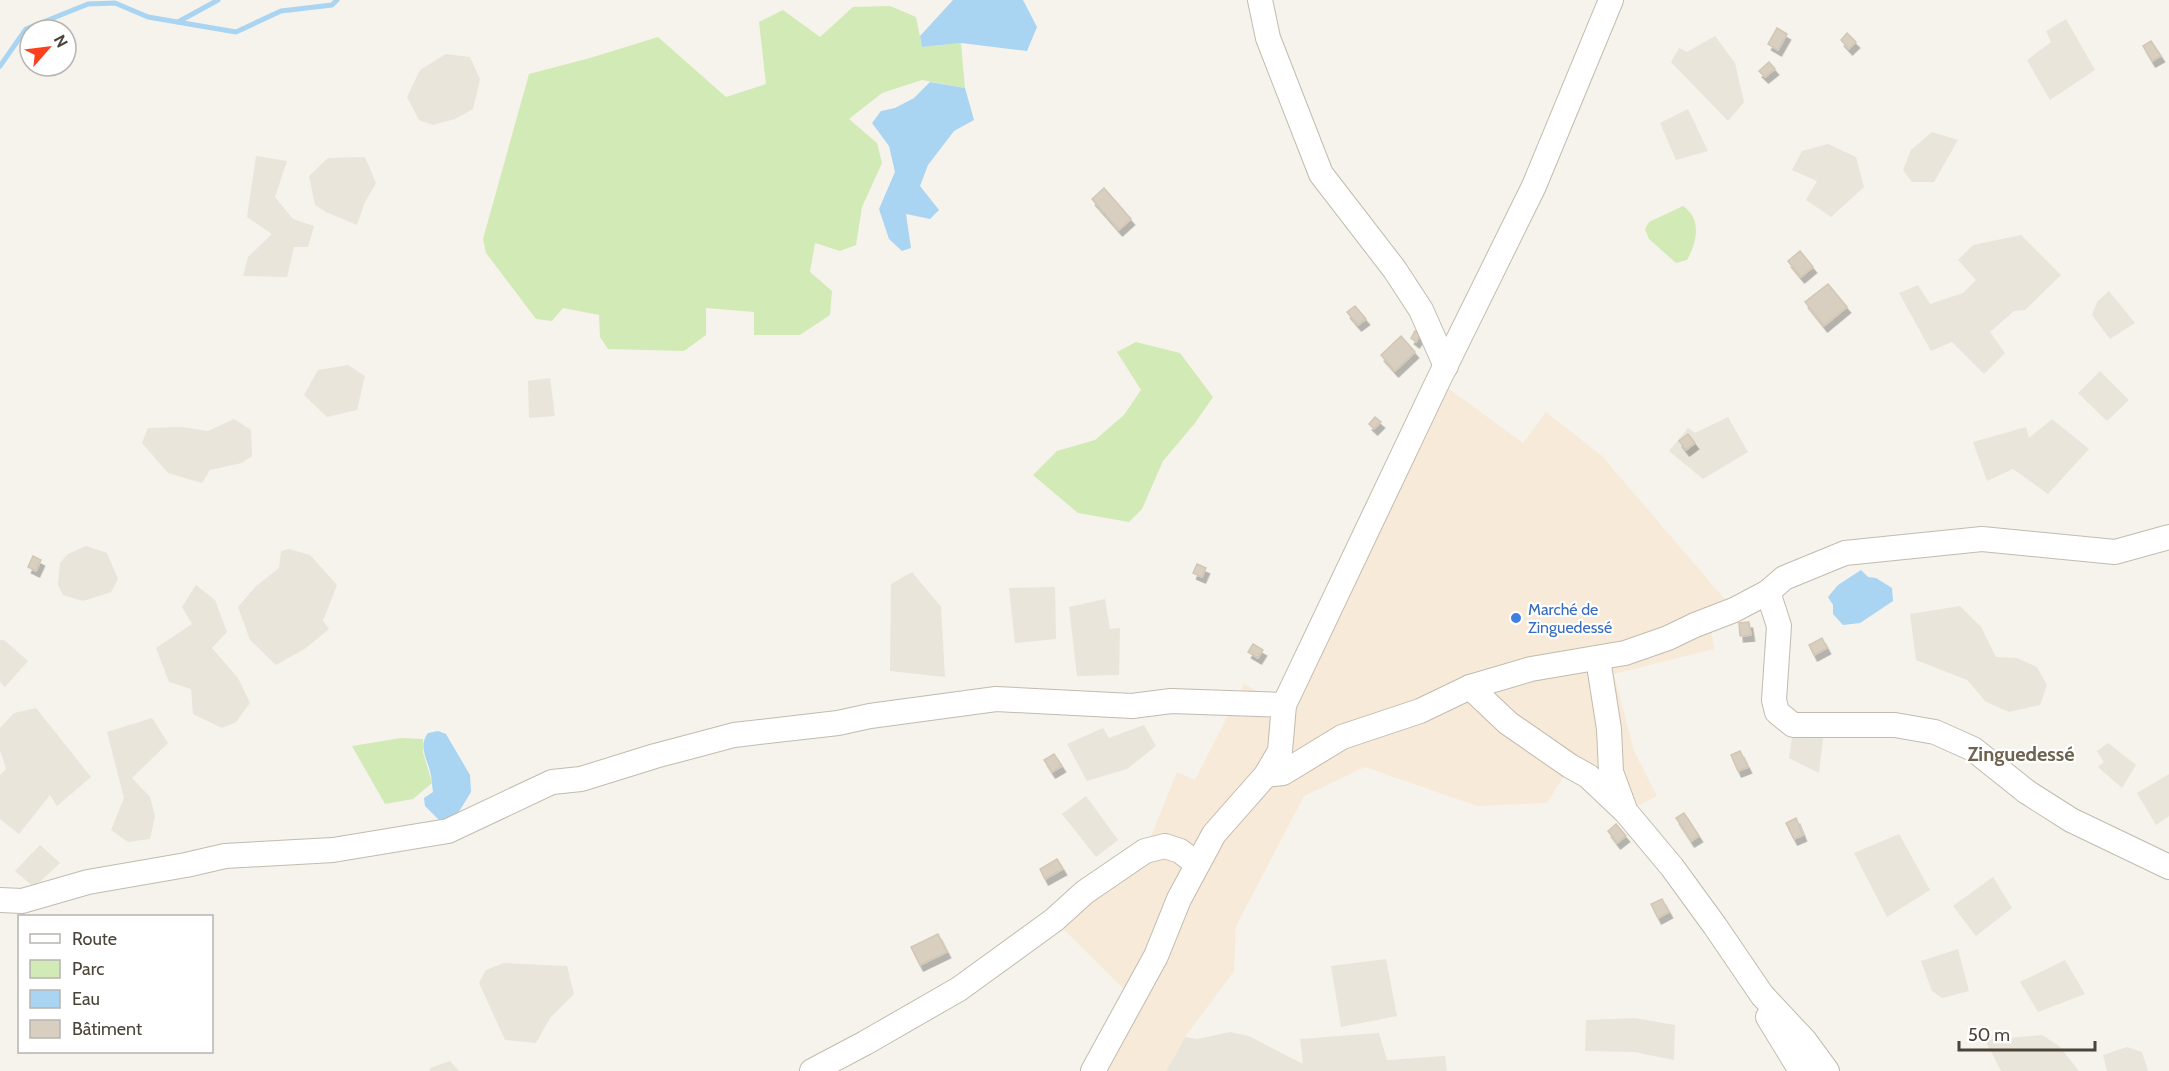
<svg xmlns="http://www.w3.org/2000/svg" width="2169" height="1071" font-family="Cabin,sans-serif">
	<defs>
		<filter id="shadow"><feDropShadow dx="3.5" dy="6" stdDeviation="0" flood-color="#0004"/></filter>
	</defs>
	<rect width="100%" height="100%" fill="#f6f3ec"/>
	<g fill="#eae5da">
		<polygon points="2066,19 2095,70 2050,100 2027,60 2051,42 2046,31"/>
		<polygon points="1715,36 1735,63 1744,102 1728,121 1671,62 1679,48 1687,52"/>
		<polygon points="446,54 470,57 480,79 473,109 455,119 433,125 419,120 407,97 420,70"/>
		<polygon points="1688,109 1708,151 1676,160 1660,123"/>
		<polygon points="1932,132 1958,140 1934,182 1912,182 1903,170 1911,150"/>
		<polygon points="1828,144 1856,157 1864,187 1831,217 1806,200 1817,181 1792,170 1802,151"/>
		<polygon points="256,156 287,161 275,197 293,219 314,226 308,247 294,247 287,277 243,276 248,257 272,234 247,217"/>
		<polygon points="365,157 376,183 365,202 357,225 328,213 315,205 309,176 328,158"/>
		<polygon points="2021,235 2061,275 2025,310 2014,311 1990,332 2005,353 1984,374 1952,342 1931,351 1899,293 1918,285 1930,304 1963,293 1976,280 1958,260 1973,245"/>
		<polygon points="2109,291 2135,323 2110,339 2092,315 2097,302"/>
		<polygon points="348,365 365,376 357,410 327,417 304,395 318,370"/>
		<polygon points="2100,371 2129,400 2107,421 2078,393"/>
		<polygon points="550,378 555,416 529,418 528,381"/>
		<polygon points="1728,417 1748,452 1703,479 1669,451 1688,428 1695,433"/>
		<polygon points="234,419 251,430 252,456 242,463 210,470 202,483 168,473 142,443 148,428 183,427 208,431"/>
		<polygon points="2052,419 2089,449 2048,494 2013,469 1987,481 1973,442 2026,427 2029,438"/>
		<polygon points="86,546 107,553 118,579 111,592 83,601 63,595 58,585 60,563 68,554"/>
		<polygon points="289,549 310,555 337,585 323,621 329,629 306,648 276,665 250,640 238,607 255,587 279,568 281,551"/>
		<polygon points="912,572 941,607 945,677 890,671 891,584"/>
		<polygon points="196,585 215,600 227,632 212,648 238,678 250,703 236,722 222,728 193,714 191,689 169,682 156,648 192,624 182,607"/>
		<polygon points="1055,587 1056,639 1015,643 1009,588"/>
		<polygon points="1105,599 1110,629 1120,628 1119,675 1077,676 1069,607"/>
		<polygon points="1960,606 1981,627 1996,657 2017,658 2037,667 2047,685 2040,705 2009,712 1986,702 1967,680 1916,660 1910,614"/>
		<polygon points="0,640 4,640 28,661 5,687 0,682"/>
		<polygon points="36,708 91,777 57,806 50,795 19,834 0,819 0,775 6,769 0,750 0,728 14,713"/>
		<polygon points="152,718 168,743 132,778 150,797 155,816 150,839 128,842 111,830 124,798 107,732"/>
		<polygon points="1144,725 1156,746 1127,769 1087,781 1067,744 1103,728 1109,738"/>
		<polygon points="1793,730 1824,731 1819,773 1789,758"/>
		<polygon points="2108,743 2136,765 2122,788 2098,767 2104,762 2097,751"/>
		<polygon points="2169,774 2169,816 2156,825 2137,793"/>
		<polygon points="1086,796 1118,840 1096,857 1062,814"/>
		<polygon points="1899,834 1930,890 1887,917 1854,853"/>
		<polygon points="40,845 60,863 34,887 15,871"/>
		<polygon points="1993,877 2012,908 1976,936 1953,906"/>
		<polygon points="1958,949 1969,991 1942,998 1932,991 1921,961"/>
		<polygon points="1386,959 1397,1016 1341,1027 1331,966"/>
		<polygon points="2065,960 2085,994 2038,1012 2020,982"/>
		<polygon points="504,963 567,966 574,994 550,1018 536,1043 505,1040 479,983 486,970"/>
		<polygon points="1635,1018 1675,1025 1674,1060 1634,1052 1585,1051 1586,1020"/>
		<polygon points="1230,1032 1249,1036 1303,1064 1300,1039 1379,1033 1387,1060 1445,1056 1447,1071 1166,1071 1185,1037 1197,1039"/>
		<polygon points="2042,1035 2059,1046 2079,1071 2001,1071 1985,1040"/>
		<polygon points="2127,1047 2142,1052 2148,1071 2107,1071 2103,1055"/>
		<polygon points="450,1061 459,1071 430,1071 430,1068"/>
	</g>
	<polygon fill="#f7ead8" points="1438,381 1523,443 1546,412 1602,456 1734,610 1710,620 1714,649 1614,674 1634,751 1657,796 1626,812 1570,766 1547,803 1477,806 1365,767 1304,796 1236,926 1234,971 1185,1037 1166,1071 1093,1071 1134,999 1054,920 1145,851 1177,772 1195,780 1244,684 1284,705"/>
	<g fill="#d2eab5">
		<polygon points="890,6 916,17 922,47 961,43 965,88 922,80 882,93 849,119 877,143 882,163 862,207 856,245 840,251 815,243 810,272 832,291 830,315 800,335 754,335 754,312 706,308 706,335 684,351 608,349 600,337 599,315 563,308 552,321 536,319 486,253 483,239 529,74 590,58 658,37 726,97 766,84 759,22 783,10 820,37 853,7"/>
		<path d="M 1683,206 C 1702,219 1697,242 1687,260 L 1676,263 L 1649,239 L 1645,229 L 1649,222 Z"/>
		<polygon points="1136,342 1180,353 1213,397 1195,423 1163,461 1142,509 1129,522 1078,513 1033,475 1057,451 1095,440 1124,415 1141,390 1117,352"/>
		<polygon points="401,738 423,739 423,752 432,783 413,799 385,804 352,746"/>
	</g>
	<g fill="#a9d4f2">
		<polygon points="953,0 1023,0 1037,27 1027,51 961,43 922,47 920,36"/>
		<polygon points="930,82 965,88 974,120 954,131 928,165 920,186 939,210 930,219 906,214 911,248 902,251 889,239 879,209 895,172 889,146 872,123 881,111 895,108 914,98"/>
		<polygon points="1861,570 1868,577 1876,578 1892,588 1893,601 1860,623 1843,625 1833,614 1833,605 1828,597 1838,585"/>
		<path d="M 438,731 L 446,734 L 470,775 L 471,792 L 452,823 L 445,826 L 425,806 L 424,798 L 433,792 C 432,787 432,781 431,776 C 429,761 417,747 428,733 Z"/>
	</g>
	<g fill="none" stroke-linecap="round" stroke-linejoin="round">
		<g stroke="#a9d4f2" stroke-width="5">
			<polyline points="178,22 218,0"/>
			<polyline points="0,66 26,29 88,4 115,3 148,17 236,32 281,11 332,5 337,0"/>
		</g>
	</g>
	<g fill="#d8cfc1" stroke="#d3c7b4" stroke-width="1.5" filter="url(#shadow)">
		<polygon points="1777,28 1787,34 1778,50 1768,44"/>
		<polygon points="1847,33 1856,42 1849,49 1841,40"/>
		<polygon points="2151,41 2161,56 2152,61 2143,46"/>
		<polygon points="1769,62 1775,69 1765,77 1759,71"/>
		<polygon points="1104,188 1131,219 1119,230 1092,199"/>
		<polygon points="1800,251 1813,267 1801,277 1788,261"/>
		<polygon points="1828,284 1847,307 1824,326 1805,302"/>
		<polygon points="1355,306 1366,319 1358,325 1347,312"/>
		<polygon points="1415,331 1421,334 1416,342 1411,338"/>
		<polygon points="1401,336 1415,352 1395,371 1381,355"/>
		<polygon points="1375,417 1381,422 1374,429 1369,424"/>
		<polygon points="1688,434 1695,443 1686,450 1679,441"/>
		<polygon points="33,556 41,560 36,571 28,567"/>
		<polygon points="1197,564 1206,568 1202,577 1193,573"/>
		<polygon points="1749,622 1751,635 1740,636 1739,623"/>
		<polygon points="1822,638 1827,648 1814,655 1809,645"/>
		<polygon points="1253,644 1263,650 1258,658 1248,652"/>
		<polygon points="1740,751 1748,767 1738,771 1731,755"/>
		<polygon points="1054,754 1062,766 1052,772 1044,760"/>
		<polygon points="1684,813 1699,836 1691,841 1676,818"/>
		<polygon points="1796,818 1803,835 1794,839 1786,823"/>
		<polygon points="1616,824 1626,836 1617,843 1608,831"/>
		<polygon points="1057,859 1063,869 1045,879 1040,869"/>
		<polygon points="1662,899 1669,912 1658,918 1651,904"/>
		<polygon points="938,934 947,952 920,965 911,947"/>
	</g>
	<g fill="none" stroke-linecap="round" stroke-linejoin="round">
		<defs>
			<g id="minor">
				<polyline points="1260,0 1268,38 1321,174 1395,270 1421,310 1446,366"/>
				<polyline points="1768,592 1779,626 1774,700 1777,712 1793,725 1895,725 1935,732 1973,749 2027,792 2071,820 2169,867"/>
				<polyline points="1598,659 1609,729 1611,772 1624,807"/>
				<polyline points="1470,687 1508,723 1570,766 1588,776 1626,812 1672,867 1715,926 1762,995 1805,1041 1827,1071"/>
				<polyline points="1266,775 1283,773 1342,737 1420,711 1470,687 1531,669 1625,653 1668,638 1695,625 1734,610 1768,592 1784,578 1845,553 1982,539 2115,552 2169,537"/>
				<polyline points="0,900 22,901 88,882 186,865 225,856 333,850 448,831 552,782 581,779 655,756 734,735 838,723 870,716 996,699 1132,706 1171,701 1284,705"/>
				<polyline points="1768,1017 1801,1071"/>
				<polyline points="812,1071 865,1043 959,989 1054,920 1085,892 1145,851 1165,846 1180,851 1197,864"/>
				<polyline points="1093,1071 1156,956 1179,899 1214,834 1266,775 1280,751 1284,705 1438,381 1534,186 1611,0"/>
			</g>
		</defs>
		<use href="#minor" stroke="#c2bbae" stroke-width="26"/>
		<use href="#minor" stroke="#fff" stroke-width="24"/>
	</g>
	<circle fill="#3f7fe0" stroke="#fff" stroke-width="2" cx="1516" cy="618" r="6"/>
	<g text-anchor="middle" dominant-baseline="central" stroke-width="4.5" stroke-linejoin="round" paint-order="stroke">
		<g font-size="16" fill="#366cbe" stroke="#fff" text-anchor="start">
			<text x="1528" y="609">Marché de<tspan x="1528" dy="18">Zinguedessé</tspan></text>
		</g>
		<g font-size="20" font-weight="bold" fill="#6e6250" stroke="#fff">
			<text x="2021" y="754">Zinguedessé</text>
		</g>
	</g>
	<rect x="18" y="915" width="195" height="138" fill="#ffffff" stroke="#b7b4b0" stroke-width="1.5"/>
	<rect x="30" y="934" width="30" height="9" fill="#ffffff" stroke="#b7b4b0" stroke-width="1.5"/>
	<text x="72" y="945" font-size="18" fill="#4b4439">Route</text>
	<rect x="30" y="960" width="30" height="18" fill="#d2eab5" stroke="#b7b4b0" stroke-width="1.5"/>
	<text x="72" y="975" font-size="18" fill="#4b4439">Parc</text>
	<rect x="30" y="990" width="30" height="18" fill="#a9d4f2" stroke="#b7b4b0" stroke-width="1.5"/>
	<text x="72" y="1005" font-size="18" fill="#4b4439">Eau</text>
	<rect x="30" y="1020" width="30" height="18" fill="#d8cfc1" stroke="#b7b4b0" stroke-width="1.5"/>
	<text x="72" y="1035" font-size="18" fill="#4b4439">Bâtiment</text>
	<g transform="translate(48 48) rotate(62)"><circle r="28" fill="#ffffff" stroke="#b7b4b0" stroke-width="1.5"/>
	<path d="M0-4.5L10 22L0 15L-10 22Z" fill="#fc3f1d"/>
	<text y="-9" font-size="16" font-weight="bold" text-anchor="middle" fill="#4b4439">N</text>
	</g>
	<path d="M1959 1041v9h136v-9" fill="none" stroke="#4b4439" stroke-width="3"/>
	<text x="1968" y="1041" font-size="18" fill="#4b4439" stroke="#ffffff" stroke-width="4.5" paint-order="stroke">50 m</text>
</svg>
